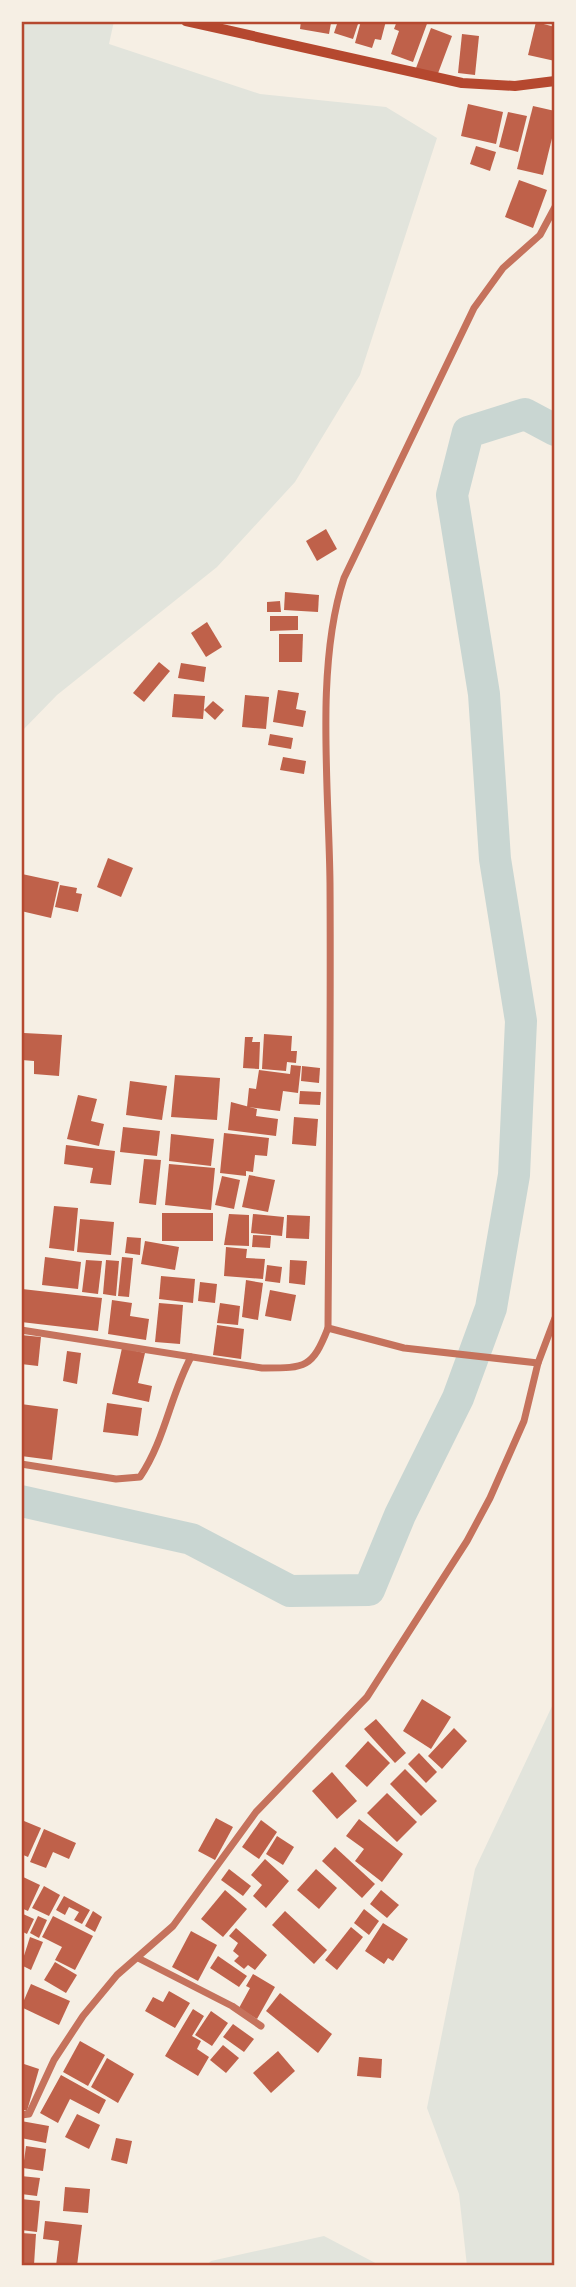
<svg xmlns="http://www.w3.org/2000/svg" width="576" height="2287" font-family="'Titillium Web',sans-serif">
	<rect width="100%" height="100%" fill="#f6efe4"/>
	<g fill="#e2e4dc">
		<polygon points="21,21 114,21 109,44 260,94 386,107 437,138 360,375 295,482 217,567 57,695 21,732"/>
		<polygon points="555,1700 555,2266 467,2266 459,2194 427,2108 475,1869"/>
		<polygon points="324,2236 381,2266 206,2266 211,2261"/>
	</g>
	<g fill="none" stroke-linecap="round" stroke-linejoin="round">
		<polyline stroke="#c9d6d2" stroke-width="32" points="21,1501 191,1539 290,1591 369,1590 400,1515 458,1398 491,1308 514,1175 521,1021 495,859 484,694 452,495 468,432 525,414 555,430"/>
	</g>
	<g fill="#bf614a">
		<polygon points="301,21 336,21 336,24 331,23 329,34 300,29"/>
		<polygon points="338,21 359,21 353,39 334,33"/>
		<polygon points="361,21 386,21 381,40 375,39 372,48 355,43"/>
		<polygon points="397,21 428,21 413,62 391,54 399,31 394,29"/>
		<polygon points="536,22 555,27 555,61 528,55"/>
		<polygon points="431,28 452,36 437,76 416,68"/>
		<polygon points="462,34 479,36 475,75 458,73"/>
		<polygon points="468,104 503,112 496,144 461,136"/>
		<polygon points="533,106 555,111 555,126 543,175 517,169"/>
		<polygon points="508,112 527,116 518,152 499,147"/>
		<polygon points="476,146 496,152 490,171 470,164"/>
		<polygon points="519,180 547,190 533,228 505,217"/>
		<polygon points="326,529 337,549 317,561 306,541"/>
		<polygon points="285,592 319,595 318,612 284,610"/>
		<polygon points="280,601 281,612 267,612 267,602"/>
		<polygon points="270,616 298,616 298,630 270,631"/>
		<polygon points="207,622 222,647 206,657 191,633"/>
		<polygon points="279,634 303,634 302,662 279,662"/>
		<polygon points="159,662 170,671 144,702 133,693"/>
		<polygon points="181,663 206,667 204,682 178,678"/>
		<polygon points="278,690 299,693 296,709 306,711 303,727 273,722"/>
		<polygon points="174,694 205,696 203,719 172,717"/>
		<polygon points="245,695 269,697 266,729 242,727"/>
		<polygon points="213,701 224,710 215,720 204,710"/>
		<polygon points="270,734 293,738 291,749 268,745"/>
		<polygon points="283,757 306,761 304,774 280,770"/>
		<polygon points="108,858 133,868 121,897 97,887"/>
		<polygon points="22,874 59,882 51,918 21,911"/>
		<polygon points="60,885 77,888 76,893 82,894 78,912 55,907"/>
		<polygon points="24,1033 62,1035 59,1076 34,1074 34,1061 22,1060"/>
		<polygon points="264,1034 292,1036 291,1051 297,1051 296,1063 287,1062 286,1071 262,1069"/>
		<polygon points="245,1037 253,1037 252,1042 260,1042 259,1069 243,1068"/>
		<polygon points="291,1065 301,1066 298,1093 283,1091 280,1111 247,1107 249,1088 256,1089 259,1070 290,1074"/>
		<polygon points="302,1066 320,1068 319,1083 301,1081"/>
		<polygon points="175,1075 220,1078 217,1120 171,1117"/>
		<polygon points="130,1081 167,1086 162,1120 126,1115"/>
		<polygon points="300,1091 321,1092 320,1105 299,1104"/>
		<polygon points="78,1095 97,1099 91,1121 104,1124 99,1146 67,1139"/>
		<polygon points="231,1102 257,1109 256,1116 278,1119 276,1136 228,1130"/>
		<polygon points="294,1117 318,1119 316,1146 292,1144"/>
		<polygon points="123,1127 160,1131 157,1156 120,1152"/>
		<polygon points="224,1133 269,1138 267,1156 255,1155 253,1172 246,1171 246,1176 220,1173"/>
		<polygon points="171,1134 214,1139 211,1166 169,1161"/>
		<polygon points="66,1145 115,1151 111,1185 90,1183 93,1168 64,1164"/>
		<polygon points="144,1159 161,1160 156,1205 139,1203"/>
		<polygon points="169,1164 215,1168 211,1210 165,1205"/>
		<polygon points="249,1175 275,1180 268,1212 242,1207"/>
		<polygon points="222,1176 240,1180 234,1209 215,1205"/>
		<polygon points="54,1206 78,1208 74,1251 49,1248"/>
		<rect x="162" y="1213" width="51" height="28"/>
		<polygon points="229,1214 249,1215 249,1246 224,1245"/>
		<polygon points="253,1214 284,1217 282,1236 251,1233"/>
		<polygon points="287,1215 310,1216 309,1239 286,1238"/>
		<polygon points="80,1219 114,1222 111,1255 77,1252"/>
		<polygon points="253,1235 271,1236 270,1248 252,1247"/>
		<polygon points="127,1237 141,1238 140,1255 125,1253"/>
		<polygon points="145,1241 179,1247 175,1270 141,1264"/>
		<polygon points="226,1247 247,1249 246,1258 265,1259 263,1279 224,1276"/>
		<polygon points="45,1257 81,1262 78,1289 42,1285"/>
		<polygon points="122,1257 133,1258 129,1297 118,1296"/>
		<polygon points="86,1260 102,1261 98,1294 82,1292"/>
		<polygon points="106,1260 119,1261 116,1296 103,1294"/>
		<polygon points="290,1260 307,1261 305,1285 289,1283"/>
		<polygon points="267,1265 282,1267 280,1283 265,1281"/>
		<polygon points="161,1276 195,1279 193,1303 159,1299"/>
		<polygon points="246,1280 263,1283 258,1320 242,1317"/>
		<polygon points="200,1282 217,1284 215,1303 198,1301"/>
		<polygon points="22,1289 102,1298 98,1331 21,1322"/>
		<polygon points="270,1290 296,1295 291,1321 265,1316"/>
		<polygon points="112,1300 132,1303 130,1316 149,1319 146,1340 108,1334"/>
		<polygon points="159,1303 183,1305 180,1344 155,1342"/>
		<polygon points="220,1303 240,1306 238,1325 217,1323"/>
		<polygon points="217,1325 244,1329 241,1359 213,1355"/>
		<polygon points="21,1335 41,1337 38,1366 21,1364"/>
		<polygon points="122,1348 145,1353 138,1383 152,1386 149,1402 112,1394"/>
		<polygon points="67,1351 81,1353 77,1384 63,1381"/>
		<polygon points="107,1403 142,1408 138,1436 103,1432"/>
		<polygon points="21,1404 58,1409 52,1460 21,1456"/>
		<polygon points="422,1699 451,1717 431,1749 403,1731"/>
		<polygon points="376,1719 406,1753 395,1763 364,1729"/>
		<polygon points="454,1728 467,1741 442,1769 428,1756"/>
		<polygon points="368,1741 390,1763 367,1787 345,1766"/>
		<polygon points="419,1753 437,1772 426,1783 408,1764"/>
		<polygon points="405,1769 437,1801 421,1816 390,1784"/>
		<polygon points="332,1772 357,1801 337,1819 312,1791"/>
		<polygon points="387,1793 417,1822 397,1842 367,1813"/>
		<polygon points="216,1818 233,1827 215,1860 198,1851"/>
		<polygon points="359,1819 403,1854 382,1882 355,1861 364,1849 346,1836"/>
		<polygon points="261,1820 277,1832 259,1859 242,1847"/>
		<polygon points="24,1821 41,1828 28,1857 21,1854 21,1828"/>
		<polygon points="44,1829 76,1843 69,1859 53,1852 46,1868 30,1862"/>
		<polygon points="277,1836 294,1847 283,1865 266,1854"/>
		<polygon points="335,1847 375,1884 362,1898 322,1861"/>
		<polygon points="265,1859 289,1881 266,1908 253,1896 262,1885 251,1875"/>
		<polygon points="229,1869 251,1886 243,1896 221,1880"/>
		<polygon points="316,1869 337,1888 319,1909 297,1890"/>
		<polygon points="21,1876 40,1885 28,1911 21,1908"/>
		<polygon points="44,1886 60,1895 49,1916 32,1908"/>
		<polygon points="225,1890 247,1909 223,1937 201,1919"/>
		<polygon points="381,1890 399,1905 387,1918 370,1904"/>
		<polygon points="64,1896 90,1910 82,1924 74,1920 79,1912 69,1907 65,1915 56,1910"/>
		<polygon points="364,1909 379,1921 369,1935 354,1923"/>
		<polygon points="93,1911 102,1917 95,1932 85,1926"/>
		<polygon points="285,1911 327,1950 314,1964 272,1925"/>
		<polygon points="21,1913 34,1919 27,1934 21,1931"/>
		<polygon points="38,1916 47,1920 39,1938 30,1933"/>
		<polygon points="53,1916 93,1936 75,1970 55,1960 62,1947 42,1937"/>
		<polygon points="383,1923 408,1939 393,1961 388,1958 384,1964 365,1951"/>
		<polygon points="351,1927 363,1937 337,1970 325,1960"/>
		<polygon points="236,1928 267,1955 255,1970 248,1965 244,1969 234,1961 239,1956 233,1951 238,1943 229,1936"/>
		<polygon points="191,1931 217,1945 198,1981 172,1967"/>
		<polygon points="30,1937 43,1942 31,1970 21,1965"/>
		<polygon points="218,1956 247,1976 239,1987 210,1968"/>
		<polygon points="55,1962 77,1975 66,1993 44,1980"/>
		<polygon points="253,1974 275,1987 257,2019 239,2008 250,1988 246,1986"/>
		<polygon points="31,1984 70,2001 59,2025 21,2007"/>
		<polygon points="169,1991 190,2003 175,2028 145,2011 153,1997 163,2002"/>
		<polygon points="280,1993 332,2034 318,2053 266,2011"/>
		<polygon points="193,2009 204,2016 192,2036 201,2041 197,2049 209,2057 198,2076 165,2056"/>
		<polygon points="211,2011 228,2023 212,2046 195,2035"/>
		<polygon points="233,2024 254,2039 244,2052 223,2037"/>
		<polygon points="80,2041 105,2055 88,2086 63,2072"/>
		<polygon points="223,2045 239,2058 226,2073 210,2060"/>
		<polygon points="278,2051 295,2071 271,2093 253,2073"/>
		<polygon points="359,2057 382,2059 381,2078 357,2076"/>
		<polygon points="107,2058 134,2074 118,2103 91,2087"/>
		<polygon points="21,2063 39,2069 27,2111 21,2109"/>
		<polygon points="61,2075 106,2100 99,2114 70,2099 58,2123 40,2113"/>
		<polygon points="77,2114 100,2125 89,2149 65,2137"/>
		<polygon points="21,2121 49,2126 46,2143 21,2138"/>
		<polygon points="116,2138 132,2141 127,2164 111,2160"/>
		<polygon points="26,2146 46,2149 43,2171 23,2168"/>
		<polygon points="21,2176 40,2178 37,2196 21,2194"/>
		<polygon points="65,2187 90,2189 88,2213 63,2211"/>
		<polygon points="21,2199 40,2201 37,2232 21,2230"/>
		<polygon points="45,2221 82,2225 77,2266 56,2266 59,2241 43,2239"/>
		<polygon points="21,2233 36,2234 34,2265 21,2265"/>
	</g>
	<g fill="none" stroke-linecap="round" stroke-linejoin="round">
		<g stroke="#c5725c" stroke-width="7">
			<polyline points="328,1328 404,1348 538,1363 555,1318"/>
			<path d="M 21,1330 L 262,1368 C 305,1368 312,1369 328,1328 C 329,1179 331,1031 330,883 C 329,789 315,666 344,578 L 474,308 L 503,268 L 540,235 L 555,207"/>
			<path d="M 21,1464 L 116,1479 L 140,1477 C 165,1440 170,1396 191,1357"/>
			<polyline points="138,1958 232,2006 261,2026"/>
			<polyline points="21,2115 29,2114 54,2060 83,2016 117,1975 173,1926 256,1812 367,1697 467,1541 490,1498 524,1421 538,1363"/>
		</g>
		<polyline stroke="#b5482f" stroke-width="10" points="186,21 462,83 515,86 555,81"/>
	</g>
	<rect width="576" height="2287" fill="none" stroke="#f6efe4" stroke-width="46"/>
	<rect x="23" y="23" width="530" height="2241" fill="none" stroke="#b5482f" stroke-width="2.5"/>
</svg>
